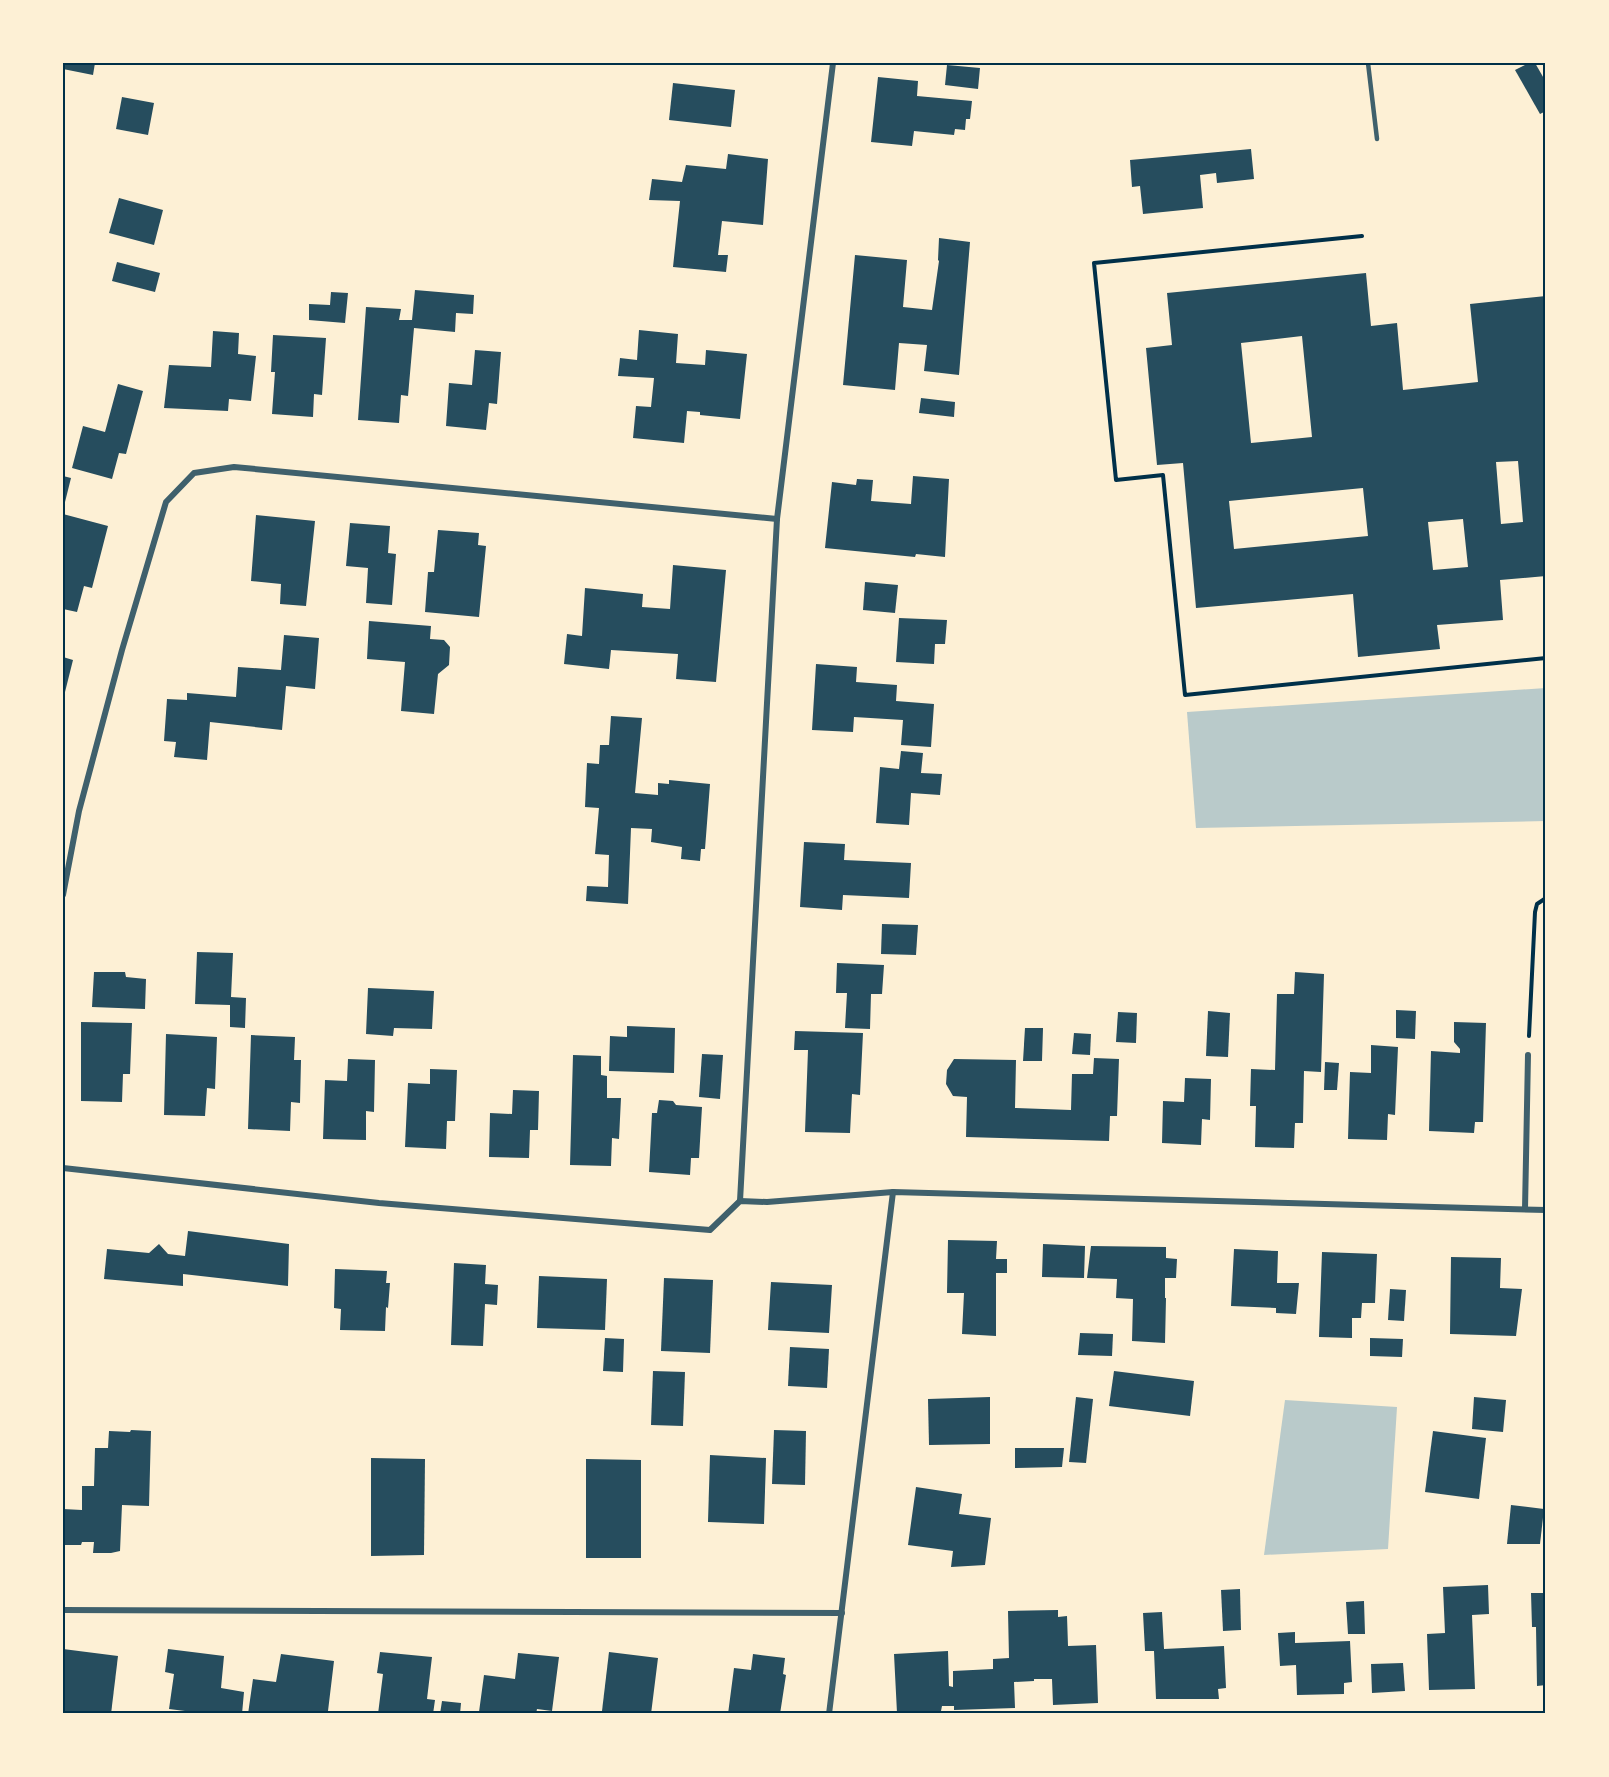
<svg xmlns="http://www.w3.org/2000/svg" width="1609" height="1777" font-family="'Roboto Condensed',sans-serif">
	<rect width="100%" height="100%" fill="#fdf0d5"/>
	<g fill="#b9caca">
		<polygon points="1546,688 1546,821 1196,828 1187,712"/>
		<polygon points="1285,1400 1397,1407 1388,1549 1264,1555"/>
	</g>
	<g fill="#264d5e" fill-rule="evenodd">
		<polygon points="63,63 95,63 93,75 63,69"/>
		<polygon points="1529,63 1535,63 1546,82 1546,111 1540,114 1515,70"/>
		<polygon points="947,65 980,68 978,89 945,85"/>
		<polygon points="878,77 918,81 917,96 972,101 970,119 966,119 965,130 955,129 954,135 914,131 912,146 871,142"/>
		<polygon points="673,83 735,90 731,127 669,120"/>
		<polygon points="122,97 154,103 148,135 116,129"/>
		<polygon points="1251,149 1254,179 1217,183 1216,173 1200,175 1203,208 1143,214 1140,186 1132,187 1130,160"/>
		<polygon points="728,154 768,159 763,225 722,221 718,255 728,255 726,272 673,267 680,201 649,200 652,179 682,182 686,165 726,169"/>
		<polygon points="119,198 163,210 154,245 109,233"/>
		<polygon points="939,238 970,242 959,375 924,371 927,345 899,343 895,390 843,385 855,255 907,260 903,307 932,310 939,261 938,260"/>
		<polygon points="117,262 160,273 155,292 112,281"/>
		<path d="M 1366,273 L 1371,326 L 1397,323 L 1403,390 L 1478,382 L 1470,304 L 1546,296 L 1546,576 L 1500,580 L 1503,620 L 1437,625 L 1440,649 L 1358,657 L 1353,594 L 1196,608 L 1183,463 L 1157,465 L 1146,348 L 1172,345 L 1167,293 ZM 1302,336 L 1312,437 L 1251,443 L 1241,343 ZM 1518,461 L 1523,522 L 1501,524 L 1496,462 ZM 1363,488 L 1368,536 L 1234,549 L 1229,501 ZM 1463,519 L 1468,567 L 1433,570 L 1428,522 Z"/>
		<polygon points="415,290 474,295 473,314 456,313 455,332 414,328 408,396 401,395 399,423 358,420 366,307 401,309 399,320 412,320"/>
		<polygon points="331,292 348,293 345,323 309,320 309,304 330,305"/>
		<polygon points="639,330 678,334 676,363 705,365 706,350 747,354 740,419 700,415 700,412 687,411 684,443 633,438 636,406 651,407 654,378 618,376 620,358 637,360"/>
		<polygon points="213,331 239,333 238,354 256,356 251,401 229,399 228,411 164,408 169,365 211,367"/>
		<polygon points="273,335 326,338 322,395 314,394 313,417 272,414 275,372 271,372"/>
		<polygon points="475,350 501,352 497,404 489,403 486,430 446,426 449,383 472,385"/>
		<polygon points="118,384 143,391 126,454 119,453 112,479 72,468 83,426 105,432"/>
		<polygon points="921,398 955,402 954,417 919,413"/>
		<polygon points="63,476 71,478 64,506 63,506"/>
		<polygon points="913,476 949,479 945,557 916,554 915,557 825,548 832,482 856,485 857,479 873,480 871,501 911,504"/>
		<polygon points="63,514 108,526 92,588 84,586 77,612 63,609"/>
		<polygon points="256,515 315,521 306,606 280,604 281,584 251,581"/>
		<polygon points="350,523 390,526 388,553 396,554 392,605 366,603 368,568 346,566"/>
		<polygon points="438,530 479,533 478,545 486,546 479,617 425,612 428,572 434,572"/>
		<polygon points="673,565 726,570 716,682 676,679 678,654 611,650 609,669 564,664 567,634 582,636 585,588 643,594 642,607 670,609"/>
		<polygon points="865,582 898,585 895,613 863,610"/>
		<polygon points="899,618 947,620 945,644 935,644 934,664 896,662"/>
		<polygon points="369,621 431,626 430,639 444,640 450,647 449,665 438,674 434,714 401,711 405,662 367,659"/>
		<polygon points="284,635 319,638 315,689 286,686 282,730 210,722 207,760 174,757 176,742 164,741 167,699 187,700 187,693 236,697 238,667 281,670"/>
		<polygon points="63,657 73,660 64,696 63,696"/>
		<polygon points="816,664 857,667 856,682 897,685 896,701 934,704 931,747 901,745 903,720 854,717 853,732 812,730"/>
		<polygon points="611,716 642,718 635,793 658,795 658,783 669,784 669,780 710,784 705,849 701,849 700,861 681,859 682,847 651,842 652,829 631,828 628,904 586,901 587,886 608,887 609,855 595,854 599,808 585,807 587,763 599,764 600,745 609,745"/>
		<polygon points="901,751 923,753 921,773 942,774 940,795 911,793 909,825 876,823 880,767 899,769"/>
		<polygon points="804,842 845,844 844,860 911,863 909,898 843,895 842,910 800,907"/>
		<polygon points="882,924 918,925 916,955 881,954"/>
		<polygon points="197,952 233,953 231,997 246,998 245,1028 230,1027 230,1005 195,1004"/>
		<polygon points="837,963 884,965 882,994 871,994 870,1029 845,1028 847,993 836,993"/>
		<polygon points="94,972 125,972 126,977 146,979 145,1009 92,1007"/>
		<polygon points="1295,972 1324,974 1321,1072 1304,1071 1303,1123 1295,1123 1294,1148 1255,1147 1256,1106 1250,1106 1251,1069 1275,1070 1277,994 1294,994"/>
		<polygon points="368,988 434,991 432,1029 394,1028 393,1036 366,1034"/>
		<polygon points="1396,1010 1416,1011 1415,1039 1396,1038"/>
		<polygon points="1208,1011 1230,1013 1228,1057 1206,1056"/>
		<polygon points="1118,1012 1137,1013 1136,1043 1116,1042"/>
		<polygon points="81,1022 132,1023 130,1074 123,1074 122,1102 81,1101"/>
		<polygon points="1454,1022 1486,1023 1483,1122 1475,1122 1474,1133 1429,1131 1431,1051 1460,1053 1460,1049 1454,1042"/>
		<polygon points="627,1026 675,1028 674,1073 609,1071 610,1036 627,1037"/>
		<polygon points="1025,1028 1043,1028 1042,1061 1023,1061"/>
		<polygon points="795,1031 863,1033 860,1095 852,1094 850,1133 805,1132 808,1050 794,1050"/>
		<polygon points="1074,1033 1091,1034 1090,1055 1072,1054"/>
		<polygon points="166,1034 217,1037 215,1089 207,1088 205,1116 164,1115"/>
		<polygon points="251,1035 295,1037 294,1060 301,1060 300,1103 291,1102 290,1131 248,1129"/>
		<polygon points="1371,1045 1398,1047 1395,1115 1388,1114 1387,1140 1348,1139 1350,1072 1371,1073"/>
		<polygon points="702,1054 723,1055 720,1099 699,1097"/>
		<polygon points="573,1055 601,1056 601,1075 607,1076 607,1098 621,1098 619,1139 612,1138 611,1166 570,1165"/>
		<polygon points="1094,1058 1119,1059 1117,1116 1110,1116 1109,1141 966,1137 967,1097 953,1096 946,1084 947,1070 954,1059 1016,1060 1015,1108 1071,1110 1072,1074 1093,1074"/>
		<polygon points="348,1059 375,1060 374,1112 366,1111 366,1140 323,1139 325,1080 347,1081"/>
		<polygon points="1325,1062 1339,1063 1337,1090 1324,1090"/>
		<polygon points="430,1069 457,1070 455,1121 447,1121 446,1149 405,1147 408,1083 430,1084"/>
		<polygon points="1185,1078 1211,1079 1210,1120 1202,1119 1201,1145 1162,1143 1163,1101 1184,1102"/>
		<polygon points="513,1090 539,1091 538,1130 530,1130 529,1158 489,1157 490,1113 512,1114"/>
		<polygon points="659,1100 673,1101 676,1105 702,1107 699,1158 691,1158 690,1175 649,1172 652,1113 657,1113"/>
		<polygon points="188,1231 289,1244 288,1286 183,1274 183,1286 104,1279 107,1249 149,1253 159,1244 168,1254 185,1256"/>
		<polygon points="948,1240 997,1241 996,1259 1007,1259 1007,1273 996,1273 996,1336 962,1334 964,1293 947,1293"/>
		<polygon points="1043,1244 1085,1246 1084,1278 1042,1277"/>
		<polygon points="1091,1246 1166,1247 1166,1258 1177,1259 1176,1278 1165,1278 1165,1298 1166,1298 1165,1343 1132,1341 1133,1299 1116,1298 1117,1279 1087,1278"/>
		<polygon points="1234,1249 1278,1251 1277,1283 1299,1283 1296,1314 1276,1313 1276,1308 1231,1306"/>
		<polygon points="1322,1252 1377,1254 1375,1303 1362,1303 1361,1318 1352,1318 1352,1338 1319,1337"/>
		<polygon points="1451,1257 1501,1258 1500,1288 1522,1289 1516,1336 1450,1334"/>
		<polygon points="454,1263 486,1265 485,1284 498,1285 497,1305 485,1304 483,1346 451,1345"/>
		<polygon points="335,1269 387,1271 386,1283 390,1283 388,1308 386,1307 385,1331 340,1330 341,1309 334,1308"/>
		<polygon points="539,1276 607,1279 605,1330 537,1328"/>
		<polygon points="664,1278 713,1280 710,1353 661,1351"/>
		<polygon points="771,1282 832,1285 829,1333 768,1330"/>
		<polygon points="1390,1289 1406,1290 1404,1321 1388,1320"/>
		<polygon points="1080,1333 1113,1334 1112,1356 1078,1355"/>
		<polygon points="605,1338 624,1339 623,1372 603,1371"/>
		<polygon points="1370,1338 1403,1339 1402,1357 1370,1356"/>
		<polygon points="790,1347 829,1349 827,1388 788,1386"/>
		<polygon points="653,1371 685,1372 683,1426 651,1425"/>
		<polygon points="1114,1371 1194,1381 1190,1416 1109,1406"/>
		<polygon points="990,1397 990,1444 929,1445 928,1399"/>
		<polygon points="1076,1397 1093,1399 1086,1463 1069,1462"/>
		<polygon points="1474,1397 1506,1400 1503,1432 1472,1429"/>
		<polygon points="131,1430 151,1431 149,1506 122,1505 120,1551 111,1553 93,1553 94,1542 82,1542 81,1545 63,1545 63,1509 82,1510 82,1486 94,1486 95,1448 108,1448 109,1431 130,1432"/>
		<polygon points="774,1430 806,1431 805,1485 772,1484"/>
		<polygon points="1433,1431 1486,1438 1479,1499 1425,1492"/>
		<polygon points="1015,1448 1064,1448 1062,1467 1015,1468"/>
		<polygon points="710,1455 766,1458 764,1524 708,1522"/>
		<polygon points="371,1458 425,1459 424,1555 371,1556"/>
		<polygon points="586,1459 641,1460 641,1558 586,1558"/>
		<polygon points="916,1487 962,1494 959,1514 991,1518 985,1565 951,1567 953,1551 908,1545"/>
		<polygon points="1511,1505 1544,1509 1540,1544 1507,1544"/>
		<polygon points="1488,1585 1489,1614 1472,1615 1475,1689 1429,1690 1427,1634 1445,1633 1443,1587"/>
		<polygon points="1240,1589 1241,1630 1223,1631 1221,1590"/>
		<polygon points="1531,1593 1546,1593 1546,1685 1537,1686 1536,1627 1532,1627"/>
		<polygon points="1364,1601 1365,1634 1348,1634 1346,1602"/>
		<polygon points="1058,1610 1058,1617 1067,1616 1068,1646 1096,1645 1098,1703 1053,1705 1052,1679 1034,1679 1034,1681 1014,1682 1015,1708 954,1710 954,1706 942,1706 941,1711 897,1713 894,1654 948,1651 949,1686 953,1687 953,1671 993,1669 993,1659 1009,1658 1008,1611"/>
		<polygon points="1162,1612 1164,1649 1224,1646 1226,1688 1218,1689 1219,1699 1156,1699 1154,1651 1145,1651 1143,1613"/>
		<polygon points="1295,1632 1295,1643 1350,1641 1352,1682 1344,1683 1344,1694 1297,1695 1296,1665 1280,1666 1278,1633"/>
		<polygon points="63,1649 118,1656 111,1714 63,1714"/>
		<polygon points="168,1649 224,1656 221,1688 244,1692 242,1714 209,1714 169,1709 174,1674 165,1672"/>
		<polygon points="380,1652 432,1657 427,1699 435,1700 433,1714 378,1714 383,1674 377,1673"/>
		<polygon points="609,1652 658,1658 651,1714 602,1711"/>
		<polygon points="518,1653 559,1657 552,1711 537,1709 536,1714 479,1712 484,1675 515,1679"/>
		<polygon points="281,1654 334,1661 328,1711 342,1714 248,1714 253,1679 276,1682"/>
		<polygon points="753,1654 785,1658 783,1674 786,1675 780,1714 728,1714 734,1668 751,1670"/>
		<polygon points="1403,1663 1405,1691 1372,1693 1371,1664"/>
		<polygon points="442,1701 461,1703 460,1714 440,1714"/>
	</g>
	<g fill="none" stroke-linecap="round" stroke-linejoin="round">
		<g stroke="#003049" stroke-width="4">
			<polyline points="1362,236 1094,263 1116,480 1163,475 1185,695 1546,658"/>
			<polyline points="1529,1036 1535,912 1537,904 1546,898"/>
		</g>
		<polyline stroke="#3f606c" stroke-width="4.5" points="1368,63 1377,139"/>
		<g stroke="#3f606c" stroke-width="6">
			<polyline points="63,895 79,811 122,650 166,502 194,473 234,467 777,519"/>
			<polyline points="63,1168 379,1203 710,1230 740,1201 767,1202 893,1192 1546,1210"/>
			<polyline points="740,1201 777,519 833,63"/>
			<polyline points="1525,1209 1528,1055"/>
			<polyline points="63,1610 842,1613"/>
			<polyline points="829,1714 893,1192"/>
		</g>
	</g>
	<rect width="1609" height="1777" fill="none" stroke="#fdf0d5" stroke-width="129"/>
	<rect x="64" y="64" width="1480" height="1648" fill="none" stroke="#003049" stroke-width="2"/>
</svg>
